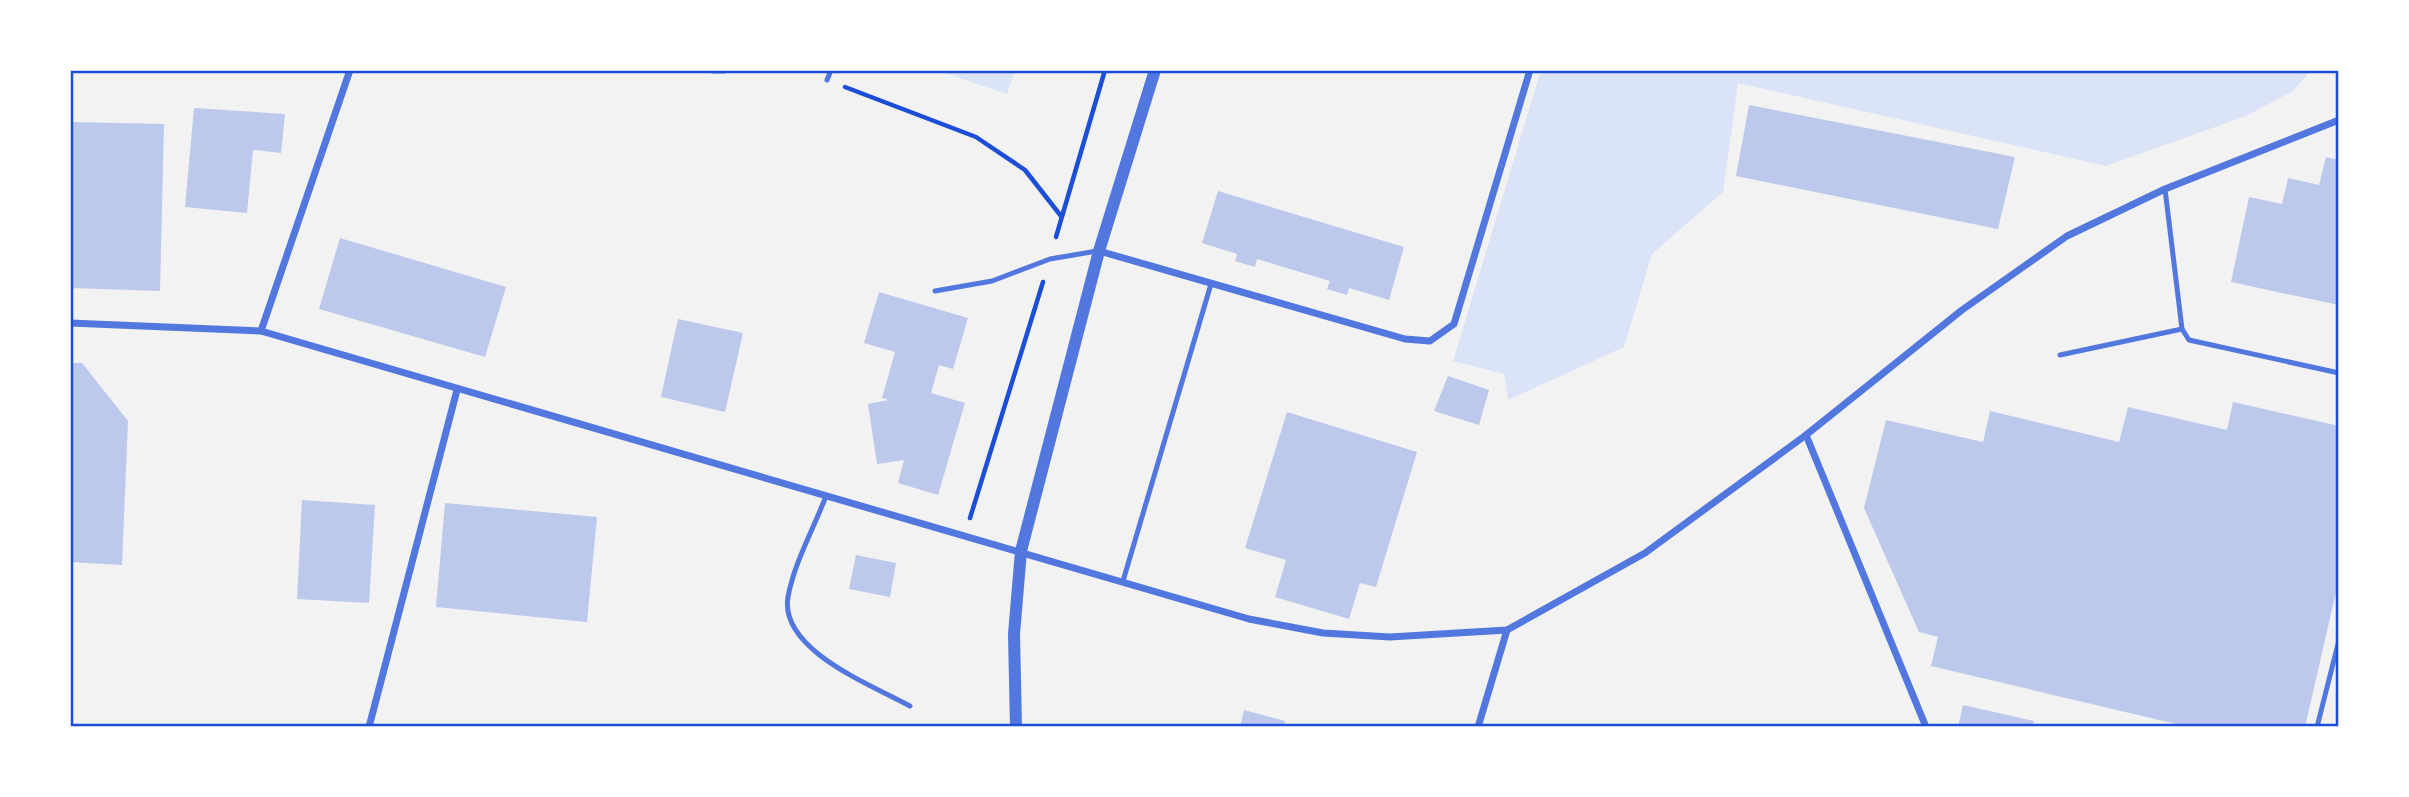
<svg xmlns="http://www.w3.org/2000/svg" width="2409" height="797" font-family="Spectral,serif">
	<rect width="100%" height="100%" fill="#f2f2f2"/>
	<g fill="#dbe4f7">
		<polygon points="936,70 1015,70 1007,94"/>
		<polygon points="1541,70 2311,70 2293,91 2246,116 2106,166 1738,83 1723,192 1652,254 1624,347 1508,400 1504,374 1453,361"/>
	</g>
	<g fill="#bdc9ec">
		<polygon points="1749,105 2015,157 1998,229 1736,176"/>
		<polygon points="194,108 285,114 281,153 253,150 247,213 185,207"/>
		<polygon points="70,122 164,124 160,291 70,288"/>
		<polygon points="2326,157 2339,160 2339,305 2231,282 2249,197 2282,204 2288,178 2319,185"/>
		<polygon points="1218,191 1404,247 1389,300 1349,288 1347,295 1327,289 1330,281 1257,259 1255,267 1235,261 1237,254 1202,243"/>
		<polygon points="340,238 506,287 485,357 319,309"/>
		<polygon points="879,292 968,318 953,369 939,365 931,393 965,403 938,495 898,483 904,460 877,464 868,404 889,400 882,398 895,352 864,343"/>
		<polygon points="678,319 743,333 725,412 661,397"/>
		<polygon points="70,363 82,363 128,421 122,565 70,562"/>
		<polygon points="1448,376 1489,390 1479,425 1434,411"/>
		<polygon points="2233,402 2339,426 2339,579 2305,727 2189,727 1931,666 1938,637 1919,632 1864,508 1886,420 1983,442 1990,411 2119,442 2128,407 2227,430"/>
		<polygon points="1287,412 1417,452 1376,587 1360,583 1349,619 1275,597 1286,560 1245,548"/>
		<polygon points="302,500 375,505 369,603 297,599"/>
		<polygon points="445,503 597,517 587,622 436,607"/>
		<polygon points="856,555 896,563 890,597 849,589"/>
		<polygon points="1963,705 2034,721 2032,727 1958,727"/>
		<polygon points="1244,710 1285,721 1284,727 1240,727"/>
	</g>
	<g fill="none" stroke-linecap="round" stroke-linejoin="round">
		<g stroke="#1d4ed8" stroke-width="4.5">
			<polyline points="845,87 976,137 1025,170 1061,216"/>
			<polyline points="1056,237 1105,70"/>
			<polyline points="970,518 1043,282"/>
		</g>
		<g stroke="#5277de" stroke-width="5">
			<polyline points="827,80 831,70"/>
			<polyline points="2165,189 2182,329 2189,340 2339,373"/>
			<polyline points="935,291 992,281 1050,259 1097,251"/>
			<polyline points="2060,355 2182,329"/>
			<path d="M 826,496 C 814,528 794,563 788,597 C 779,650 872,685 910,706"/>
			<polyline points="1123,581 1211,284"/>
			<polyline points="2317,727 2339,640"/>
		</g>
		<g stroke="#5277de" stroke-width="7">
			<polyline points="713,70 724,70"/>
			<polyline points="1099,251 1405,339 1430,341 1454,324 1530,70"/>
			<polyline points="70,323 261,331 1249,619 1323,633 1390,637 1507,630 1645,553 1806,435 1962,310 2067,236 2165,189 2339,120"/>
			<polyline points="261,331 350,70"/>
			<polyline points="1806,435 1926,727"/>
			<polyline points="369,727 457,390"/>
			<polyline points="1478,727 1507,630"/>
		</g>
		<polyline stroke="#5277de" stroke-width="12" points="1016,727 1014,634 1021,551 1099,251 1155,70"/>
	</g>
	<rect width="2409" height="797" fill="none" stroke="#ffffff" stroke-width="144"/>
	<rect x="72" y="72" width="2265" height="653" fill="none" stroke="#1d4ed8" stroke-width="2.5"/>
</svg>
